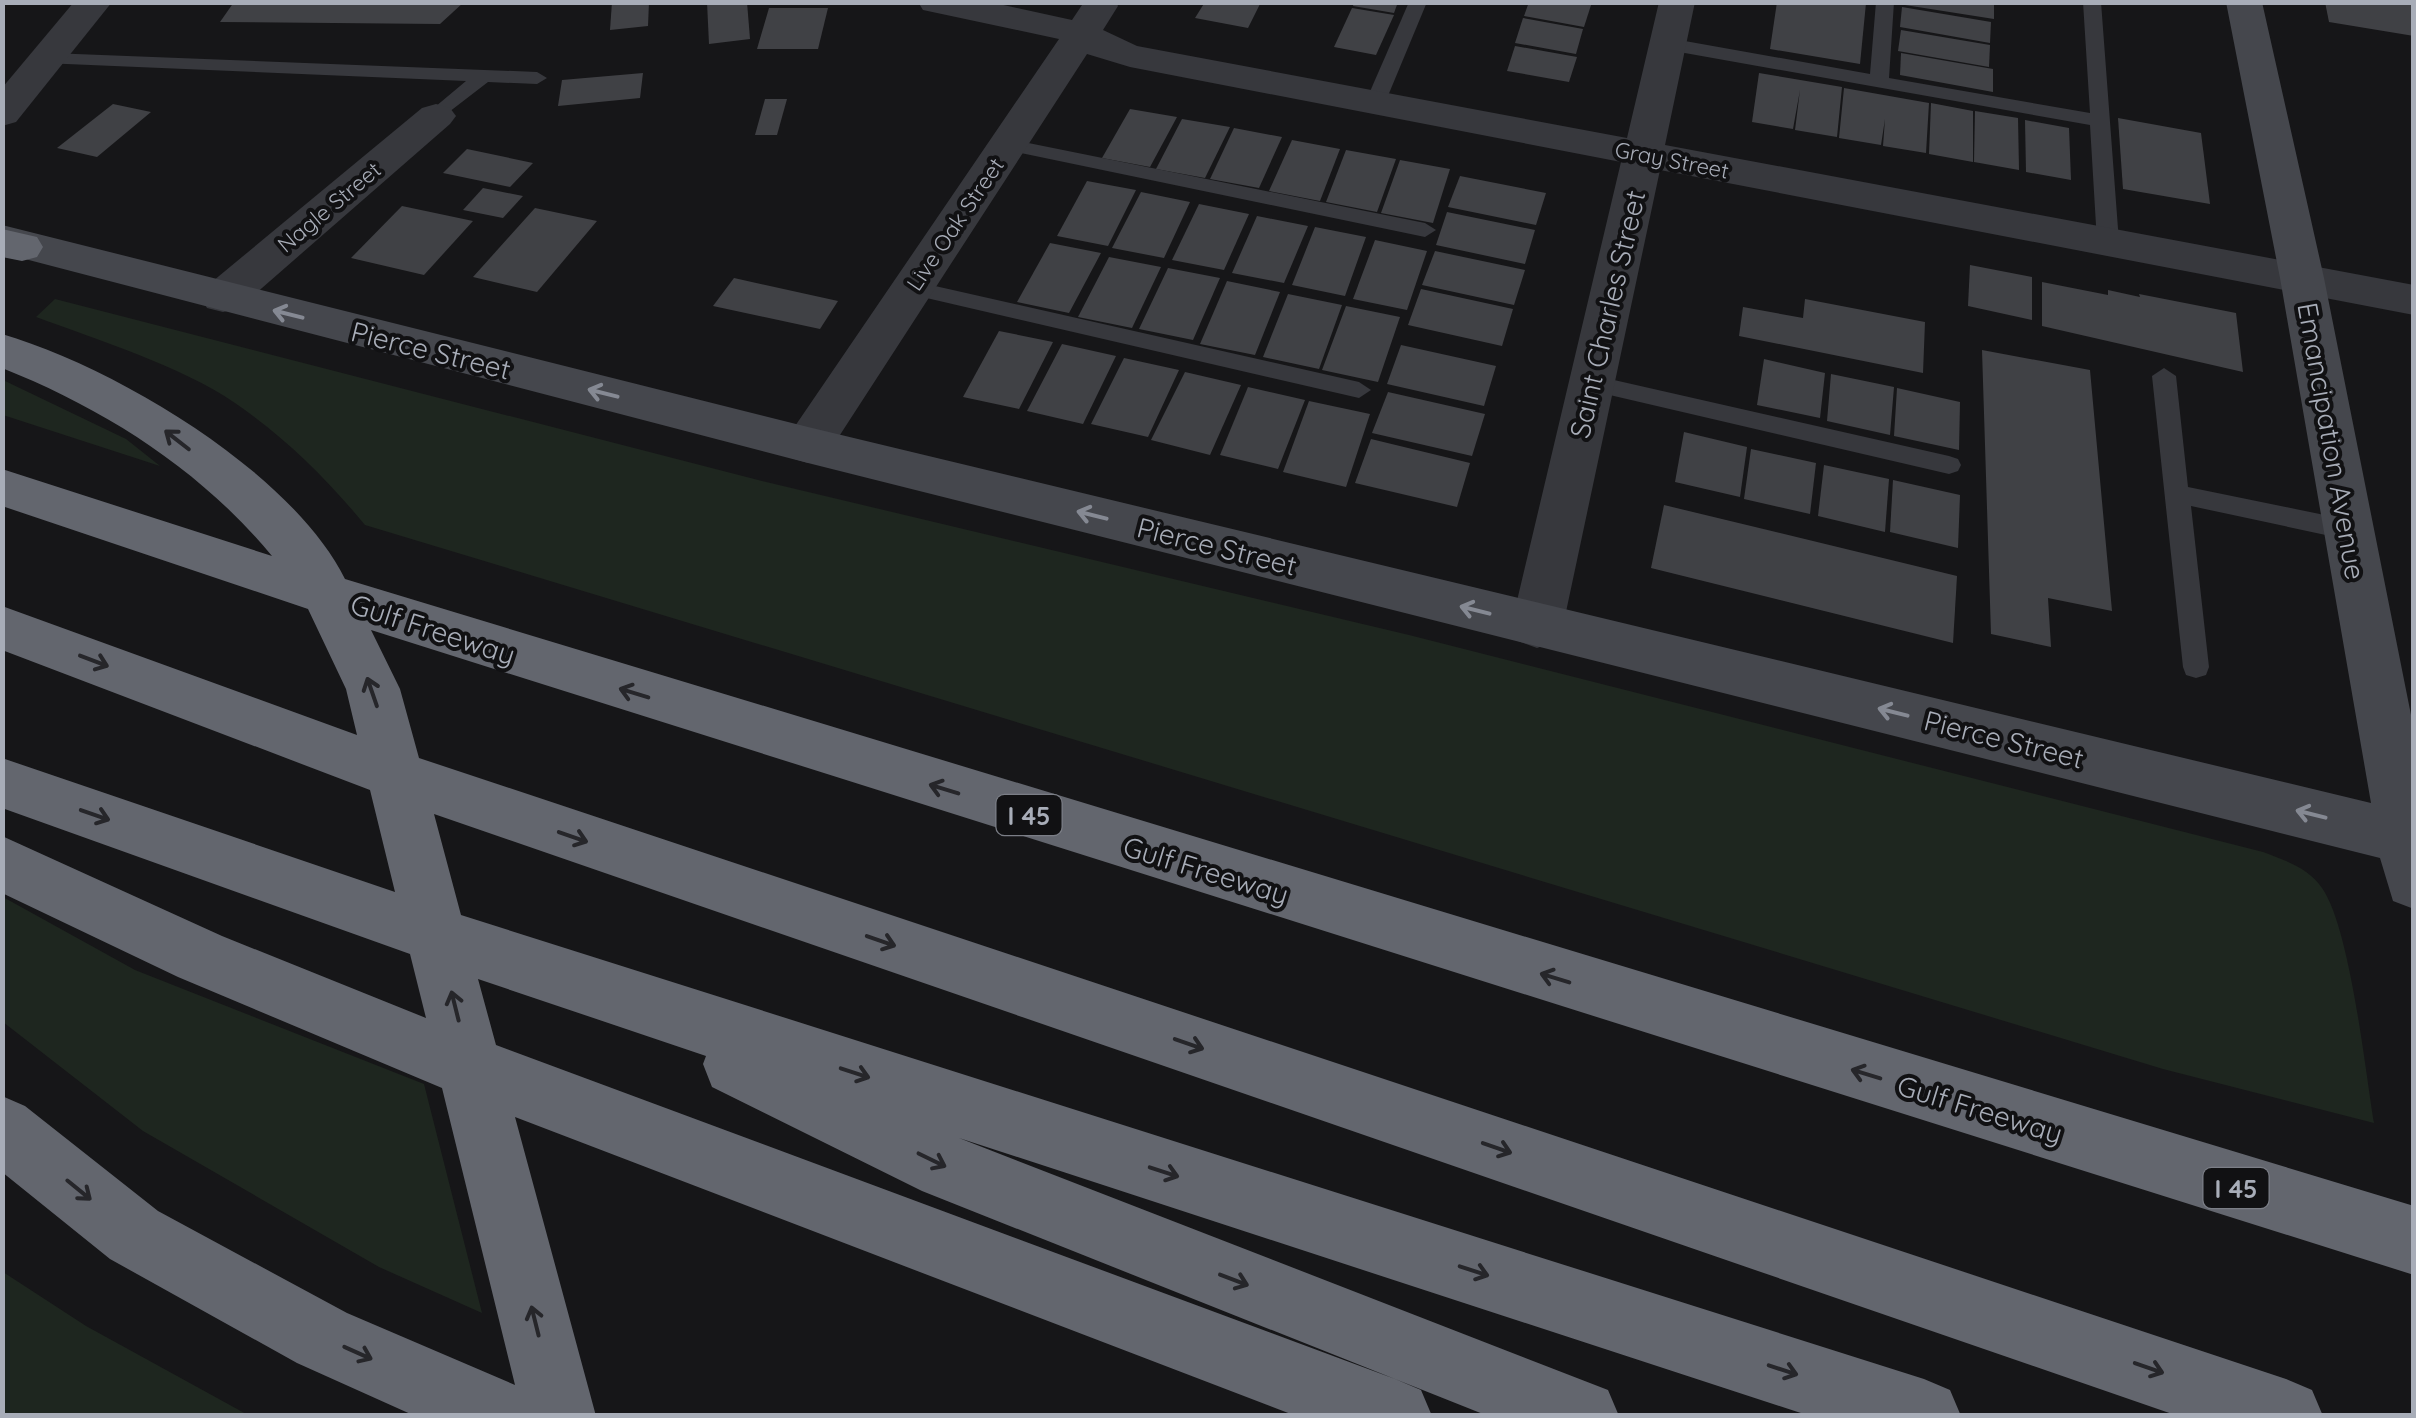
<svg xmlns="http://www.w3.org/2000/svg" width="2416" height="1418" font-family="Quicksand,sans-serif">
	<rect width="100%" height="100%" fill="#161618"/>
	<g fill="#1e261f">
		<path d="M 55,299 L 762,481 L 1409,635 L 2263,852 C 2284,860 2309,868 2322,888 C 2350,928 2365,1069 2374,1123 L 2163,1069 L 365,525 C 326,478 286,438 235,403 C 183,367 96,339 36,317 Z"/>
		<polygon points="3,380 126,439 160,466 3,415"/>
		<polygon points="3,897 135,970 424,1084 482,1313 379,1267 143,1131 3,1022"/>
		<polygon points="3,1272 86,1326 248,1415 3,1415"/>
	</g>
	<g fill="#404145">
		<polygon points="234,2 464,2 440,24 220,22"/>
		<polygon points="612,2 649,2 648,26 610,30"/>
		<polygon points="707,2 747,2 750,39 709,44"/>
		<polygon points="1205,2 1261,2 1248,28 1195,18"/>
		<polygon points="1354,2 1398,2 1394,13 1353,6"/>
		<polygon points="1529,2 1592,2 1584,27 1524,16"/>
		<polygon points="1777,2 1866,3 1860,64 1770,49"/>
		<polygon points="1905,2 1994,2 1994,19 1905,5"/>
		<polygon points="2325,2 2414,2 2414,36 2329,22"/>
		<polygon points="1902,7 1991,22 1990,43 1900,27"/>
		<polygon points="769,8 828,8 818,49 757,49"/>
		<polygon points="1352,8 1394,15 1376,55 1334,47"/>
		<polygon points="1523,18 1583,29 1576,54 1515,43"/>
		<polygon points="1901,30 1990,45 1989,67 1898,51"/>
		<polygon points="1515,46 1577,57 1569,82 1507,71"/>
		<polygon points="1901,53 1993,69 1993,92 1900,75"/>
		<polygon points="643,73 640,98 558,106 562,80"/>
		<polygon points="1759,73 1842,87 1837,137 1795,130 1800,90 1793,129 1752,122"/>
		<polygon points="1844,88 1929,103 1926,153 1883,146 1885,119 1881,145 1839,138"/>
		<polygon points="765,99 787,99 777,135 755,135"/>
		<polygon points="1931,103 1973,111 1973,162 1929,154"/>
		<polygon points="113,104 151,112 97,157 57,148"/>
		<polygon points="1130,109 1177,117 1150,167 1102,158"/>
		<polygon points="1975,111 2018,118 2019,170 1974,162"/>
		<polygon points="2118,118 2201,133 2210,204 2123,189"/>
		<polygon points="1182,119 1230,127 1205,178 1156,169"/>
		<polygon points="2025,120 2069,128 2071,180 2026,172"/>
		<polygon points="1234,128 1282,137 1259,188 1210,179"/>
		<polygon points="1292,140 1340,149 1320,201 1269,191"/>
		<polygon points="467,149 533,163 510,187 443,173"/>
		<polygon points="1346,150 1396,159 1377,212 1326,202"/>
		<polygon points="1400,160 1450,169 1433,223 1381,213"/>
		<polygon points="1460,176 1546,193 1536,225 1448,207"/>
		<polygon points="1087,181 1136,190 1108,246 1057,236"/>
		<polygon points="483,188 523,196 503,218 463,210"/>
		<polygon points="1141,192 1190,202 1164,258 1112,248"/>
		<polygon points="1199,204 1249,214 1224,270 1172,260"/>
		<polygon points="402,206 473,221 424,275 351,258"/>
		<polygon points="535,208 597,221 537,292 473,277"/>
		<polygon points="1447,212 1535,230 1525,264 1436,245"/>
		<polygon points="1257,216 1308,226 1284,283 1232,273"/>
		<polygon points="1315,227 1366,237 1345,296 1292,285"/>
		<polygon points="1375,240 1427,251 1407,310 1353,299"/>
		<polygon points="1050,243 1101,253 1069,313 1017,302"/>
		<polygon points="1435,251 1525,270 1514,305 1422,285"/>
		<polygon points="1109,257 1161,267 1132,328 1078,317"/>
		<polygon points="1970,265 2032,277 2032,320 1968,306"/>
		<polygon points="1168,268 1220,278 1193,340 1139,329"/>
		<polygon points="734,278 838,301 820,329 713,306"/>
		<polygon points="1227,281 1280,292 1255,355 1200,344"/>
		<polygon points="2042,282 2108,295 2108,290 2140,297 2139,294 2236,313 2243,372 2042,326"/>
		<polygon points="1421,289 1513,309 1502,346 1408,325"/>
		<polygon points="1288,294 1342,305 1319,369 1263,357"/>
		<polygon points="1805,299 1925,322 1923,373 1739,336 1743,307 1803,318"/>
		<polygon points="1346,306 1400,317 1378,382 1322,370"/>
		<polygon points="999,331 1053,342 1019,409 963,397"/>
		<polygon points="1062,344 1116,356 1083,424 1027,411"/>
		<polygon points="1401,345 1496,366 1484,406 1387,384"/>
		<polygon points="1982,350 2090,370 2112,611 2048,598 2051,647 1991,634"/>
		<polygon points="1124,358 1179,370 1148,437 1091,424"/>
		<polygon points="1764,359 1825,373 1820,418 1757,405"/>
		<polygon points="1185,372 1241,385 1210,455 1151,440"/>
		<polygon points="1831,374 1894,387 1890,435 1827,421"/>
		<polygon points="1248,387 1305,400 1278,469 1220,455"/>
		<polygon points="1897,388 1960,402 1959,450 1894,436"/>
		<polygon points="1388,392 1485,414 1472,456 1372,433"/>
		<polygon points="1309,401 1370,414 1346,487 1283,472"/>
		<polygon points="1684,432 1747,447 1740,497 1675,482"/>
		<polygon points="1371,439 1470,463 1457,507 1355,483"/>
		<polygon points="1751,449 1816,463 1810,514 1744,499"/>
		<polygon points="1824,465 1889,479 1885,532 1818,516"/>
		<polygon points="1893,480 1960,495 1958,548 1890,532"/>
		<polygon points="1664,505 1957,576 1953,643 1651,568"/>
	</g>
	<g fill="none" stroke-linecap="round" stroke-linejoin="round">
		<g fill="#37383d" fill-rule="evenodd">
			<polygon points="1409,2 1427,2 1385,103 1375,109 1368,107 1365,103"/>
			<polygon points="1876,2 1894,2 1889,78 2090,113 2083,2 2101,2 2119,242 2116,247 2100,247 2097,242 2090,125 1668,50 1659,44 1668,38 1870,74"/>
			<polygon points="50,53 537,72 547,78 537,84 488,82 436,122 426,116 429,112 466,81 43,63 43,55"/>
			<polygon points="1008,139 1425,223 1436,230 1425,237 1001,149 998,145"/>
			<polygon points="913,281 1359,382 1371,390 1359,398 905,293 902,288 905,283"/>
			<polygon points="2164,368 2176,376 2188,487 2349,520 2358,523 2362,530 2358,537 2349,540 2191,506 2209,667 2206,675 2196,678 2186,675 2183,667 2152,376"/>
			<polygon points="1592,375 1949,456 1958,459 1961,465 1958,471 1949,474 1584,389 1580,383 1584,377"/>
		</g>
		<g fill="#37383d" fill-rule="evenodd">
			<polygon points="918,2 990,2 1072,20 1084,2 1116,2 1118,6 1103,30 1137,46 1627,138 1659,2 1695,2 1665,145 2414,285 2414,315 1660,170 1563,626 1556,641 1537,648 1518,641 1511,626 1621,162 1130,67 1087,54 825,458 808,463 791,458 784,445 791,432 1059,39 923,10"/>
			<polygon points="436,104 450,108 456,116 450,124 239,308 223,312 207,308 201,297 207,286 422,108"/>
		</g>
		<polygon fill="#37383d" fill-rule="evenodd" points="74,2 112,2 16,122 2,126 2,88"/>
		<polygon fill="#45474d" fill-rule="evenodd" points="2226,2 2262,2 2324,278 2414,730 2414,909 2393,901 2380,858 808,463 2,253 2,225 808,427 2371,803 2280,278"/>
		<g fill="#63666e" fill-rule="evenodd">
			<polygon points="2,229 37,237 43,247 37,257 22,261 2,257"/>
			<path d="M 2,334 C 115,367 292,472 345,579 L 2414,1206 L 2414,1275 L 371,630 L 400,689 L 419,758 L 2286,1379 L 2312,1390 L 2323,1416 L 2178,1416 L 434,814 L 461,915 L 1924,1379 L 1950,1390 L 1961,1416 L 1810,1416 L 959,1138 L 1608,1390 L 1619,1416 L 1488,1416 L 922,1191 L 712,1087 L 703,1064 L 706,1056 L 478,979 L 496,1045 L 1395,1379 L 1421,1390 L 1432,1416 L 1296,1416 L 515,1117 L 596,1416 L 415,1416 L 297,1363 L 110,1259 L 2,1172 L 2,1096 L 25,1106 L 158,1211 L 347,1313 L 515,1385 L 442,1088 L 178,977 L 2,893 L 2,836 L 222,936 L 426,1018 L 410,954 L 2,808 L 2,758 L 395,892 L 370,790 L 2,650 L 2,606 L 357,735 L 346,689 L 308,609 L 2,506 L 2,469 L 272,556 C 201,470 105,409 2,368 Z"/>
		</g>
	</g>
	<defs><path id="oneway-shaft" d="M-6 0H5M1.5-3L5.5 0L1.5 3" fill="none" stroke-width="1.6" stroke-linecap="round" stroke-linejoin="round" transform="scale(2.5)"/></defs>
	<g stroke="#858993">
		<use href="#oneway-shaft" transform="translate(288 314) rotate(-166)"/>
		<use href="#oneway-shaft" transform="translate(603 393) rotate(-166)"/>
		<use href="#oneway-shaft" transform="translate(1092 515) rotate(-166)"/>
		<use href="#oneway-shaft" transform="translate(1475 610) rotate(-166)"/>
		<use href="#oneway-shaft" transform="translate(1893 712) rotate(-166)"/>
		<use href="#oneway-shaft" transform="translate(2311 814) rotate(-166)"/>
	</g>
	<g stroke="#26262a">
		<use href="#oneway-shaft" transform="translate(177 440) rotate(-142)"/>
		<use href="#oneway-shaft" transform="translate(94 661) rotate(21)"/>
		<use href="#oneway-shaft" transform="translate(372 692) rotate(-109)"/>
		<use href="#oneway-shaft" transform="translate(634 693) rotate(-163)"/>
		<use href="#oneway-shaft" transform="translate(944 789) rotate(-163)"/>
		<use href="#oneway-shaft" transform="translate(95 815) rotate(19)"/>
		<use href="#oneway-shaft" transform="translate(573 837) rotate(19)"/>
		<use href="#oneway-shaft" transform="translate(881 941) rotate(19)"/>
		<use href="#oneway-shaft" transform="translate(1555 978) rotate(-163)"/>
		<use href="#oneway-shaft" transform="translate(455 1006) rotate(-104)"/>
		<use href="#oneway-shaft" transform="translate(1189 1044) rotate(19)"/>
		<use href="#oneway-shaft" transform="translate(855 1073) rotate(18)"/>
		<use href="#oneway-shaft" transform="translate(1866 1074) rotate(-163)"/>
		<use href="#oneway-shaft" transform="translate(1497 1148) rotate(19)"/>
		<use href="#oneway-shaft" transform="translate(932 1160) rotate(26)"/>
		<use href="#oneway-shaft" transform="translate(1164 1172) rotate(18)"/>
		<use href="#oneway-shaft" transform="translate(79 1190) rotate(39)"/>
		<use href="#oneway-shaft" transform="translate(1474 1271) rotate(18)"/>
		<use href="#oneway-shaft" transform="translate(1234 1280) rotate(21)"/>
		<use href="#oneway-shaft" transform="translate(535 1321) rotate(-104)"/>
		<use href="#oneway-shaft" transform="translate(358 1353) rotate(24)"/>
		<use href="#oneway-shaft" transform="translate(2149 1368) rotate(19)"/>
		<use href="#oneway-shaft" transform="translate(1783 1370) rotate(18)"/>
	</g>
	<g text-anchor="middle" dominant-baseline="central" stroke-width="8" stroke-linejoin="round" paint-order="stroke">
		<g font-size="22" fill="#a8adb8" stroke="#111113">
			<text transform="translate(1672 160) rotate(11)">Gray Street</text>
			<text transform="translate(329 207) rotate(-40)">Nagle Street</text>
			<text transform="translate(955 224) rotate(-56)">Live Oak Street</text>
		</g>
		<g fill="#111113" stroke="#7b7e86" stroke-width="2.5">
			<rect x="996.5" y="795" width="65" height="40" rx="8"/>
			<rect x="2203.5" y="1168" width="65" height="40" rx="8"/>
		</g>
		<g font-size="25" font-weight="bold" fill="#a8adb8">
			<text x="1029" y="815">I 45</text>
			<text x="2236" y="1188">I 45</text>
		</g>
		<g font-size="28" fill="#a8adb8" stroke="#111113">
			<text transform="translate(1607 314) rotate(-77)">Saint Charles Street</text>
			<text transform="translate(431 350) rotate(14)">Pierce Street</text>
			<text transform="translate(2332 441) rotate(80)">Emancipation Avenue</text>
			<text transform="translate(1217 546) rotate(14)">Pierce Street</text>
			<text transform="translate(433 629) rotate(18)">Gulf Freeway</text>
			<text transform="translate(2004 739) rotate(14)">Pierce Street</text>
			<text transform="translate(1206 870) rotate(17)">Gulf Freeway</text>
			<text transform="translate(1980 1109) rotate(17)">Gulf Freeway</text>
		</g>
	</g>
	<rect width="2416" height="1418" fill="none" stroke="#a8adb8" stroke-width="10"/>
</svg>
